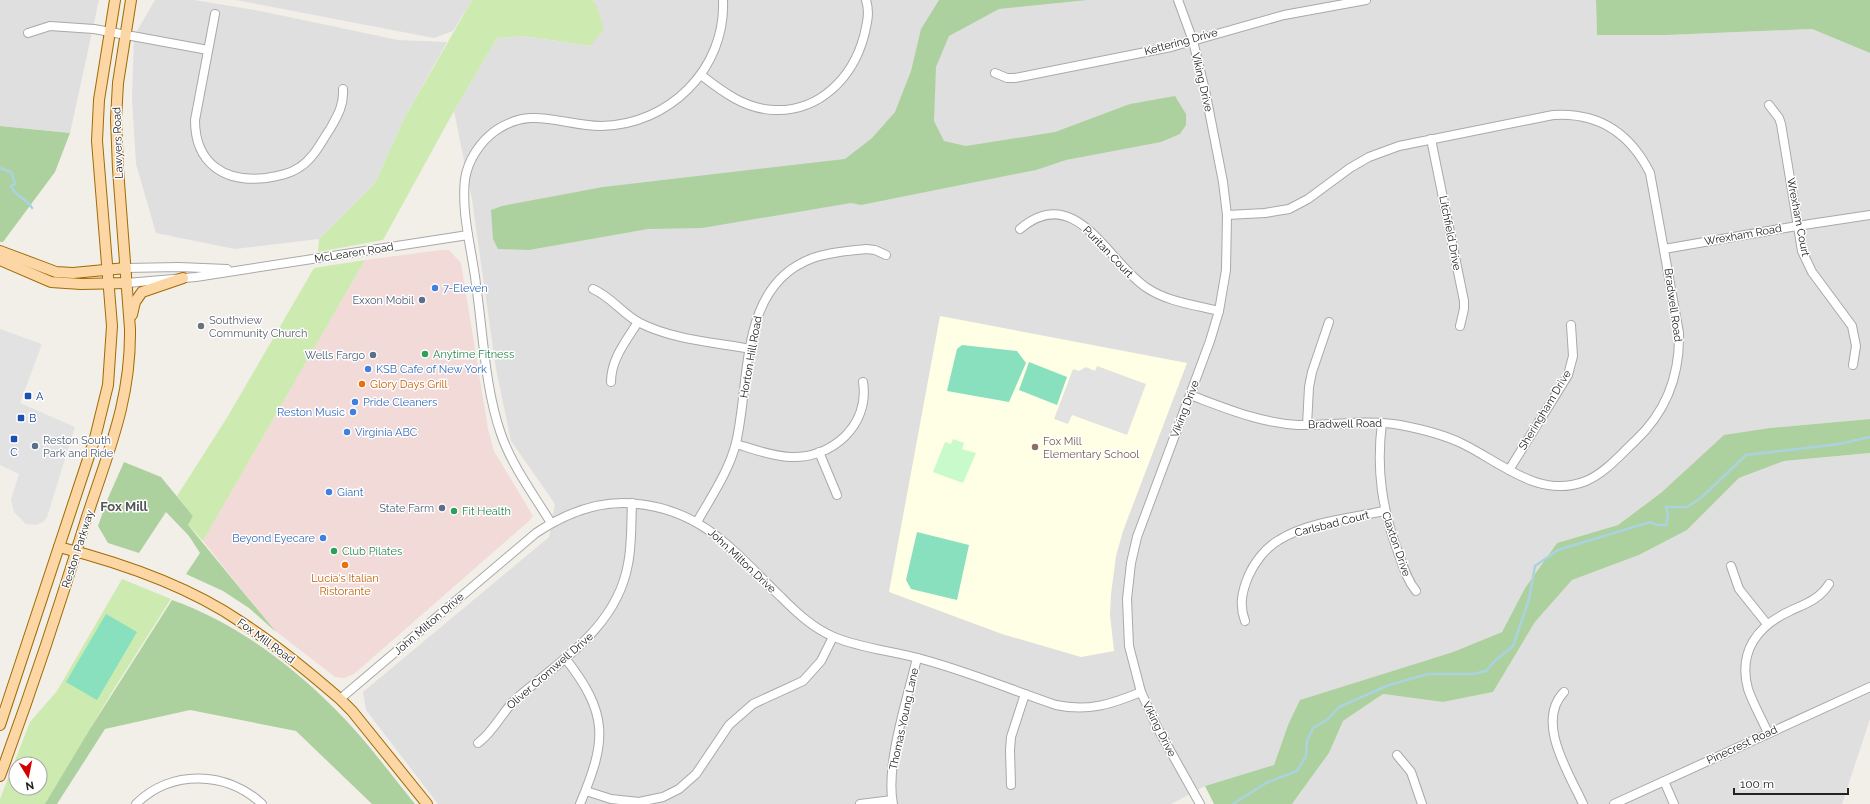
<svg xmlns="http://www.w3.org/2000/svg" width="1870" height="804" font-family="Raleway,sans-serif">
	<rect width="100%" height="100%" fill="#f2efe9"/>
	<g fill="#e0dfdf">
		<polygon points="0,0 99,0 70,133 0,126"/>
		<polygon points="155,0 194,0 260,11 398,40 447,42 405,117 375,183 319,239 235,249 156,233 136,164 132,98 134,36"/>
		<polygon points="236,0 472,0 453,31 434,38"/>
		<polygon points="592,0 1596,0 1597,35 1667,35 1812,29 1870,53 1870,419 1770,428 1662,492 1618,525 1557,543 1525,588 1502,632 1453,652 1301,700 1288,725 1274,765 1205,786 1171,804 438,804 366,710 363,692 549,537 555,504 511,441 496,369 472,200 454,111 497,38 524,36 590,46 596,4"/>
		<polygon points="1870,453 1870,719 1842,804 1292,804 1329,753 1343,721 1383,694 1443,702 1493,692 1535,622 1572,580 1639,555 1687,530 1739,478 1784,461"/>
	</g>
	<polygon fill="#f2dad9" points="441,250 449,250 461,263 488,429 494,451 533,516 529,521 354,674 344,678 335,677 273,629 203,541 365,260"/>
	<polygon fill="#ffffe5" points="940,316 1187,363 1123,531 1116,556 1111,594 1110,615 1114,651 1081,657 1002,634 889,592"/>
	<g fill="#cdebb0" fill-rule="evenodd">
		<polygon points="472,0 592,0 596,4 604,29 590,46 524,36 497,38 454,111 383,240 318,252 319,239 375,183 405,117"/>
		<polygon points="365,260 203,541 187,524 193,516 177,496 228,416 314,268"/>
		<path d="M 122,579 L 171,599 L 112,692 L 46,804 L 0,804 L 0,799 L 30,722 L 57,691 ZM 16,764 L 40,764 L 40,788 L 16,788 Z"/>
	</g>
	<g fill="#add19e">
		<polygon points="939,0 1087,0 999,9 949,36 936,67 934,121 944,141 966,146 1055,132 1130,104 1175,96 1186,114 1186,125 1180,134 1161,142 1066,160 1036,170 861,205 851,203 702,228 648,229 529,250 498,249 493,239 491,210 502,206 603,187 845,159 872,138 895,112 911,71 921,29"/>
		<polygon points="1596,0 1870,0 1870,53 1812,29 1667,35 1597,35"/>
		<polygon points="0,126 70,133 55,172 3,242 0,242"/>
		<polygon points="1870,419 1870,453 1784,461 1739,478 1687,530 1639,555 1572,580 1535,622 1493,692 1443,702 1383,694 1343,721 1329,753 1292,804 1214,804 1205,786 1274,765 1288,725 1300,700 1453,652 1502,632 1525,588 1557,543 1618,525 1662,492 1724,435 1770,428"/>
		<polygon points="124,462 161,477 193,516 188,525 276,632 249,608 223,591 186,574 200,553 189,536 166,512 139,553 108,543 98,526 108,498"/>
		<path d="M 172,600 C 232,621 288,662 333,707 C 363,736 388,771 415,804 L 372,804 L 296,731 L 190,710 L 105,729 L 57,804 L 45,804 L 90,729 Z"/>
	</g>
	<polygon fill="#c8facc" points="953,439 964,443 962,449 976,453 963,483 933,472 945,442 951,444"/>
	<g fill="#88e0be">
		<polygon points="962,345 1017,351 1026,363 1009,402 947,391 957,349"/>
		<polygon points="1029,362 1067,377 1057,405 1019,390"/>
		<polygon points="917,532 969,545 957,600 911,589 906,580"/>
		<polygon points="106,614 137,632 97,700 66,682"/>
	</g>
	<g fill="#e2e2e2">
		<polygon points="0,329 42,344 20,403 75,427 47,517 43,522 36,525 26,524 14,512 11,500 19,474 0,465"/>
		<polygon points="1097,366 1146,384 1127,435 1072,415 1068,424 1054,419 1073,369 1079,371 1086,367 1095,371"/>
	</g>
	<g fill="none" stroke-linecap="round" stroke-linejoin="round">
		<g stroke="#aad3df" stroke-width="2.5">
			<path d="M 0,168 L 11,172 L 15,184 L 11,186 C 15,197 27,198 32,208"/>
			<polyline points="1233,804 1266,783 1297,771 1306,756 1307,741 1313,728 1328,719 1339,707 1389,685 1428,674 1473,674 1486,671 1496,660 1513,646 1529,599 1535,566 1558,550 1650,522 1657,525 1666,525 1668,515 1666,507 1687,507 1702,497 1746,455 1839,444 1870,437"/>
		</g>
		<defs>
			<g id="minor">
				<polyline points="1178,0 1193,41 1206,95 1223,182 1227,215 1226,270 1219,311 1210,341 1137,537 1131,563 1127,599 1129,646 1141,692 1157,727 1200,804"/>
				<path d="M 215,14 L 195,120 C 195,163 224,183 266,178 C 278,176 290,174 300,167 C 314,158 321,142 330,129 C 338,115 344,105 343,89"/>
				<polyline points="28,33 50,26 94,29 208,50"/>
				<polyline points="995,73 1007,78 1015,78 1171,47 1284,15 1366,0"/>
				<path d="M 701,75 C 723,92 745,109 774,110 C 820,112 853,77 864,36 C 867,23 870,13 866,0"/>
				<polyline points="1769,105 1779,118 1781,124 1802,251 1812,272 1852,326 1856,346 1853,365"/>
				<polyline points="1431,139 1464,301 1464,309 1460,326"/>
				<path d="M 1020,229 C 1076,181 1108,263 1147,288 C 1168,302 1195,305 1219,311"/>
				<polyline points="1664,249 1797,226 1870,215"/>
				<polyline points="126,268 179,267 227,269"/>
				<polyline points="127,283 196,277 468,235"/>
				<path d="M 593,289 C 613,298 622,314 640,323 C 674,340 713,342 751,349"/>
				<path d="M 611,382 C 611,359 626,341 638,322"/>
				<path d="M 1190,395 C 1225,408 1260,423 1298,425 C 1332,426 1366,419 1400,425 C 1421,429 1442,434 1461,443 C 1501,462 1539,500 1586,481 C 1605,473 1620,455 1635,441 C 1666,412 1680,376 1679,333 L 1650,173 C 1630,133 1599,112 1553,115 L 1399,146 L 1369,157 L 1350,168 L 1308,199 L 1289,209 L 1265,213 L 1227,215"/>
				<path d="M 1382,423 C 1376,469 1382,509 1398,552 C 1403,566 1407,580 1416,591"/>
				<polyline points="1307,425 1309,387 1312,372 1329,322"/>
				<path d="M 736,444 C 753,449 771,456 790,457 C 832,459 870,425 863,382"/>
				<polyline points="819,452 837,495"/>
				<polyline points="1509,470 1568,375 1573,356 1571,325"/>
				<path d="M 697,522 C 711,497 729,471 736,443 C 751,380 738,285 813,258 C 830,252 849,251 866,249 L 875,250 L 886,255"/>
				<path d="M 551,523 C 534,495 512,466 501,434 C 485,389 483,332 476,284 C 472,250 461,214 465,179 C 468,160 480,142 495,131 C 532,105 562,126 601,126 C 669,125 726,69 723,0"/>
				<polyline points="1731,566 1739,589 1767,624"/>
				<path d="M 1245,621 C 1239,605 1242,592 1248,577 C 1254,563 1265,548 1279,540 C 1307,522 1352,518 1384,511"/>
				<path d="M 565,658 C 609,714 607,740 580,804"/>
				<path d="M 1564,692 C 1535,722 1569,773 1583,804"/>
				<path d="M 340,699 L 536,533 C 566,513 601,499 638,504 C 705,511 736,554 781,597 C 797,613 813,628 834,637 C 863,649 894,651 925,660 C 969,672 1012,690 1056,705 C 1088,712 1112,704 1141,692"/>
				<path d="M 1768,733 C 1762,719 1753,704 1748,689 C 1738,652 1757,626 1790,611 C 1805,604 1820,599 1829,584"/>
				<path d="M 478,743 C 495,731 502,711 518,697 C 563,659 617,626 628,564 C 632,544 631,523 632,503"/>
				<polyline points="1397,755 1411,772 1422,804"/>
				<polyline points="1664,781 1674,804"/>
				<polyline points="1011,785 1010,750 1011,737 1025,694"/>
				<polyline points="586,791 611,799 639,802 663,797 679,789 696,774 729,725 753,704 803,681 821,661 833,637"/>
				<path d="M 136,804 C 171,769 227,771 262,804"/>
				<polyline points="860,804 892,800"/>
				<path d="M 893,804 C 885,765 908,697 917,658"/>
				<polyline points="1614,804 1870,687"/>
			</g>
			<g id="major">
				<polyline points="0,251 56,272 73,273 126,268"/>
				<polyline points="0,260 51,282 81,284 127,283"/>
				<polyline points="132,315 135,302 142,292 183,278"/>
				<path d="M 59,547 C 122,563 187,585 241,622 C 276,645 309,672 340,699 L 352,711 L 427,804"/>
				<polyline points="0,725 95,438 108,385 112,326 97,141 99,100 115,0"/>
				<path d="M 0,776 C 31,692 59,608 85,523 C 107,454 131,403 130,329 L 118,169 L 116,119 L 118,83 L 131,0"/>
			</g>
		</defs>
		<use href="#minor" stroke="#a9a9a9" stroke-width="10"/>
		<use href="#major" stroke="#a06b00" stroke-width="12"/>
		<use href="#minor" stroke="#fff" stroke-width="8"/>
		<use href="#major" stroke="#fcd6a4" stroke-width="10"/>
	</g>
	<g fill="#3f7fe0" stroke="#fff" stroke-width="1.5">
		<circle cx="435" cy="288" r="4"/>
		<circle cx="368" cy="369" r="4"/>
		<circle cx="355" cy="402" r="4"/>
		<circle cx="353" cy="412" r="4"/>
		<circle cx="347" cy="432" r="4"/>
		<circle cx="329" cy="492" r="4"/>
		<circle cx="323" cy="538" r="4"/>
	</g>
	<g fill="#5c6f8a" stroke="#fff" stroke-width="1.5">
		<circle cx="422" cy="300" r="4"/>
		<circle cx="373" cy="355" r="4"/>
		<circle cx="35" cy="446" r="4"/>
		<circle cx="442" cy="508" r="4"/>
	</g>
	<circle fill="#6b7280" stroke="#fff" stroke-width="1.5" cx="201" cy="326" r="4"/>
	<g fill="#2e9e5b" stroke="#fff" stroke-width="1.5">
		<circle cx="425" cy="354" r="4"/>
		<circle cx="454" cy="511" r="4"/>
		<circle cx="334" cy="551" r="4"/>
	</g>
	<g fill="#e8710a" stroke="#fff" stroke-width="1.5">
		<circle cx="362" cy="384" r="4"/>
		<circle cx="345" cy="565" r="4"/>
	</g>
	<g fill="#1a4fb4" stroke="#fff" stroke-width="1.5">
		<rect x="24" y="392" width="8" height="8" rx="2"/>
		<rect x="17" y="414" width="8" height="8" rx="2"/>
		<rect x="10" y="435" width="8" height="8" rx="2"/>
	</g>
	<circle fill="#8d6e63" stroke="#fff" stroke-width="1.5" cx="1035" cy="447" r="4"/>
	<g text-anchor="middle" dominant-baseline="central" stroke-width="3" stroke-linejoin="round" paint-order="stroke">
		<g font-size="11" fill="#222" stroke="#fff">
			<text transform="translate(1181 42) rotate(-15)">Kettering Drive</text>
			<text transform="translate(1202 82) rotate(77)">Viking Drive</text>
			<text transform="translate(118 143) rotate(-92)">Lawyers Road</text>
			<text transform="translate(1798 217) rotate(79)">Wrexham Court</text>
			<text transform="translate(1450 233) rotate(79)">Litchfield Drive</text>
			<text transform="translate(1743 235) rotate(-10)">Wrexham Road</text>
			<text transform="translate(1108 252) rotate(46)">Puritan Court</text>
			<text transform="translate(354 253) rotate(-9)">McLearen Road</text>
			<text transform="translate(1673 305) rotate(82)">Bradwell Road</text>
			<text transform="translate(751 357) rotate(-80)">Horton Hill Road</text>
			<text transform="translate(1185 409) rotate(-69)">Viking Drive</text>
			<text transform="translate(1545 410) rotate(-59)">Sheringham Drive</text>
			<text transform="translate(1345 424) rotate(-1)">Bradwell Road</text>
			<text transform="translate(1332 524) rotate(-14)">Carlsbad Court</text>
			<text transform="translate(1396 544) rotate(71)">Claxton Drive</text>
			<text transform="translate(78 549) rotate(-72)">Reston Parkway</text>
			<text transform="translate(742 561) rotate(43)">John Milton Drive</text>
			<text transform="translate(429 624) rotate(-41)">John Milton Drive</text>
			<text transform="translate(266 641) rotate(36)">Fox Mill Road</text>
			<text transform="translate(550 671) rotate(-41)">Oliver Cromwell Drive</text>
			<text transform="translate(904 719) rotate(-78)">Thomas Young Lane</text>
			<text transform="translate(1159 729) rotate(63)">Viking Drive</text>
			<text transform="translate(1742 745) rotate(-25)">Pinecrest Road</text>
		</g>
		<g font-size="11" fill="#366cbe" stroke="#fff" text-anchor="start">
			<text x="443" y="288">7-Eleven</text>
			<text x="376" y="369">KSB Cafe of New York</text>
			<text x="363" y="402">Pride Cleaners</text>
			<text x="345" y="412" text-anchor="end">Reston Music</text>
			<text x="355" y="432">Virginia ABC</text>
			<text x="337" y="492">Giant</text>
			<text x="315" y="538" text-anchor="end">Beyond Eyecare</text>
		</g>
		<g font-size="11" fill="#4e5e75" stroke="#fff" text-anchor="end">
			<text x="414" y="300">Exxon Mobil</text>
			<text x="365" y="355">Wells Fargo</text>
			<text x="43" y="440" text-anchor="start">Reston South<tspan x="43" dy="13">Park and Ride</tspan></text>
			<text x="434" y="508">State Farm</text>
		</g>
		<g font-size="11" fill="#5b616d" stroke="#fff" text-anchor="start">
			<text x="209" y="320">Southview<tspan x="209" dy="13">Community Church</tspan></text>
		</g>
		<g font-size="11" fill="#27864d" stroke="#fff" text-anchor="start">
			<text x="433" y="354">Anytime Fitness</text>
			<text x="462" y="511">Fit Health</text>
			<text x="342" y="551">Club Pilates</text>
		</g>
		<g font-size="11" fill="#c56008" stroke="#fff" text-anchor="start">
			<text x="370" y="384">Glory Days Grill</text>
			<text x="345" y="578" text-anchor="middle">Lucia's Italian<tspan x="345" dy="13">Ristorante</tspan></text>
		</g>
		<g font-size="11" fill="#164399" stroke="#fff" text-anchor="start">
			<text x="36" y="396">A</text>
			<text x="29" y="418">B</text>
			<text x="14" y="452" text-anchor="middle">C</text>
		</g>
		<g font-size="11" fill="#785e54" stroke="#fff" text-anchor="start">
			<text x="1043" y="441">Fox Mill<tspan x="1043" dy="13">Elementary School</tspan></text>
		</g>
		<g font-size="13" font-weight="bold" fill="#555" stroke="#fff">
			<text x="124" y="506">Fox Mill</text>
		</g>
	</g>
	<g transform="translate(28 776) rotate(170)"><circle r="19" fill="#ffffff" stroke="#a7a7a7"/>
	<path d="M0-3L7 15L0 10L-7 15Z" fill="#d40000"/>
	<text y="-6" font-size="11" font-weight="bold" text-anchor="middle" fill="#222222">N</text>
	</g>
	<path d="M1734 788v6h114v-6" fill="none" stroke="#222222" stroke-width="2"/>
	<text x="1740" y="788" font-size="12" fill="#222222" stroke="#ffffff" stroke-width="3" paint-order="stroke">100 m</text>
</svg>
